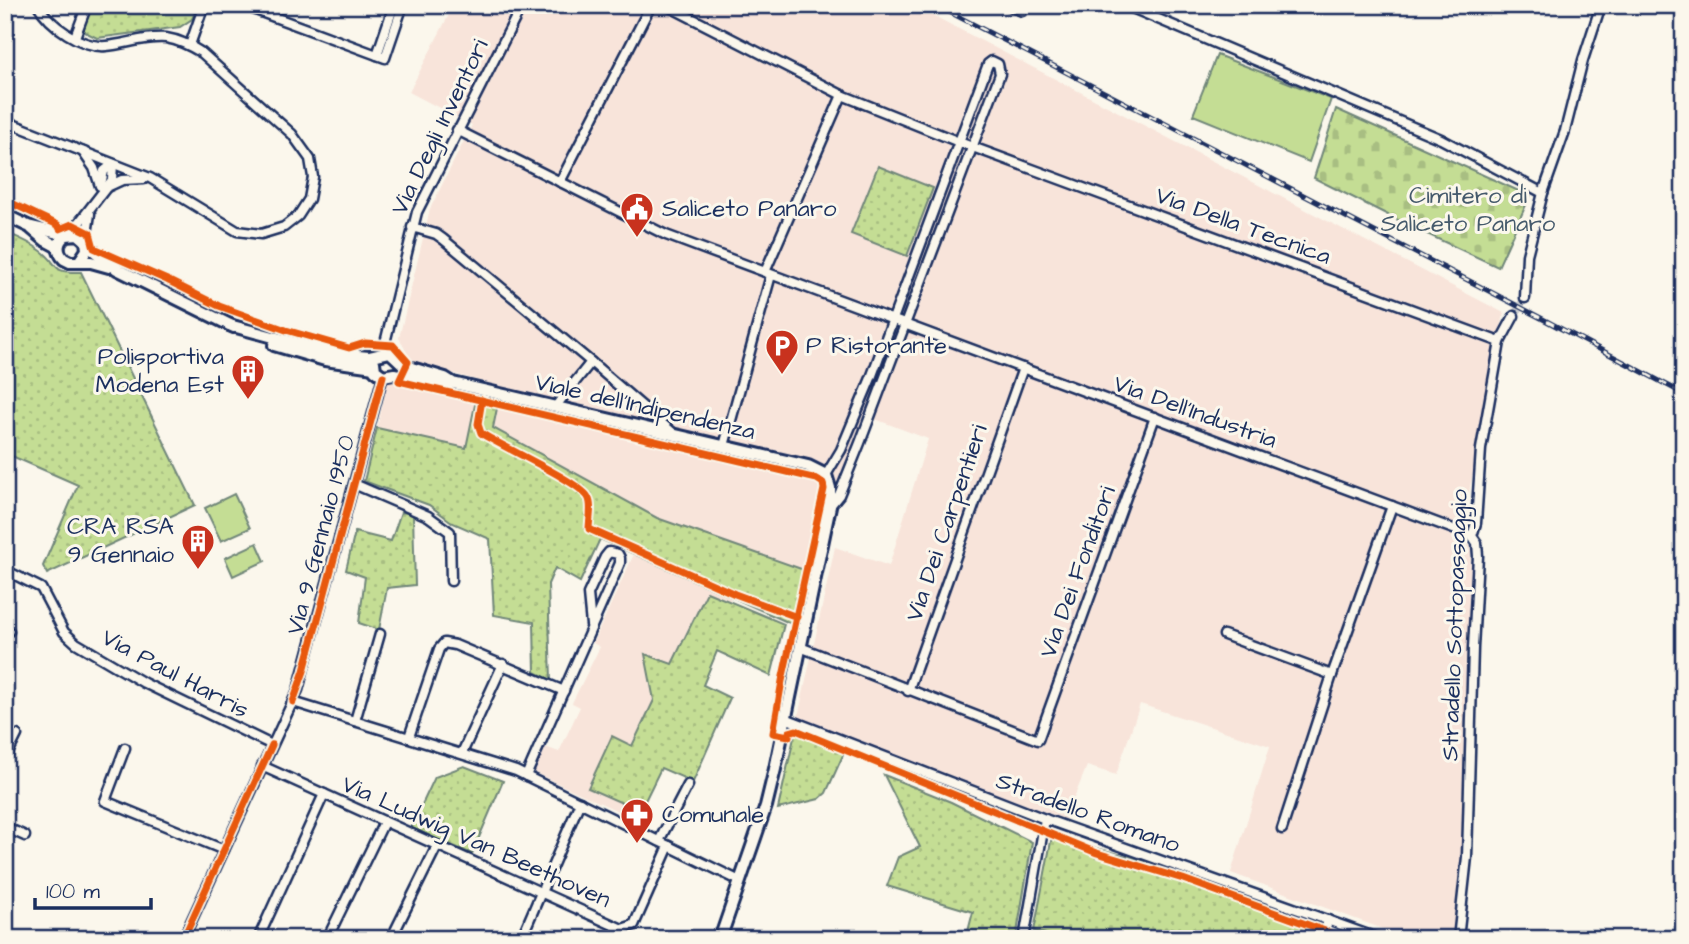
<svg xmlns="http://www.w3.org/2000/svg" width="1689" height="944" font-family="'Architects Daughter',sans-serif">
	<defs>
		<pattern id="cemetery-stones" width="16" height="16" patternUnits="userSpaceOnUse" patternTransform="scale(1.75)"><rect width="16" height="16" fill="#c4dd94"/><path d="M2 7V4a2 2 0 0 1 4 0v3zM10 15v-3a2 2 0 0 1 4 0v3z" fill="#a8be82"/></pattern>
		<pattern id="park-dots" width="8" height="8" patternUnits="userSpaceOnUse" patternTransform="scale(1.75)"><rect width="8" height="8" fill="#c4dd94"/><path d="M2 2h.1M6 6h.1" fill="none" stroke="#a8be82" stroke-width="1.8" stroke-linecap="round"/></pattern>
	</defs>
	<rect width="100%" height="100%" fill="#fbf7ec"/>
	<filter id="ink" filterUnits="userSpaceOnUse"><feTurbulence type="fractalNoise" baseFrequency=".0143" numOctaves="2"/><feDisplacementMap in="SourceGraphic" scale="14" xChannelSelector="R" yChannelSelector="G"/><feConvolveMatrix kernelMatrix="1 2 1 2 8 2 1 2 1" color-interpolation-filters="sRGB"/></filter>
	<g filter="url(#ink)">
		<g fill="#f8e4da">
			<polygon points="454,5 913,5 1504,313 1463,524 1471,552 1465,830 1454,939 1410,939 1231,873 1270,746 1140,704 1116,775 1087,766 1065,820 798,717 835,547 889,566 928,439 867,416 804,570 657,518 493,427 501,387 412,362 399,338 430,209 472,125 409,92"/>
			<polygon points="388,381 476,400 467,448 377,428"/>
			<polygon points="634,554 731,598 631,817 533,772 545,747 559,752 580,707 572,703 600,647 593,643"/>
		</g>
		<polygon fill="url(#cemetery-stones)" stroke="#708679" stroke-width="2" points="1336,109 1530,196 1498,267 1408,225 1314,178"/>
		<g fill="url(#park-dots)" stroke="#708679" stroke-width="2">
			<polygon points="90,5 198,5 192,19 180,27 97,38 83,31 82,26"/>
			<polygon points="878,166 933,188 907,256 851,234"/>
			<path d="M 5,232 C 17,237 30,242 40,250 C 61,264 48,273 81,272 L 195,505 L 47,574 L 43,566 L 78,485 L 5,453 Z"/>
			<polygon points="476,400 498,403 493,428 657,518 804,570 792,624 600,539 580,582 555,568 548,584 551,680 535,672 534,622 494,615 490,539 453,523 429,505 364,481 377,428 466,448"/>
			<polygon points="401,512 413,514 415,585 387,588 379,630 359,623 365,577 346,570 355,532 391,541"/>
			<polygon points="707,592 784,624 771,676 717,651 703,685 730,698 693,782 661,768 640,811 588,788 612,736 632,746 654,700 645,654 672,664"/>
			<polygon points="795,733 844,753 826,793 819,799 778,809"/>
			<polygon points="464,766 503,781 472,854 411,828 435,777"/>
			<polygon points="884,775 951,802 1032,842 1016,939 966,939 973,912 887,886 898,857 920,847"/>
			<polygon points="1052,836 1149,862 1319,921 1322,926 1318,939 1213,939 1171,928 1167,939 1067,939 1034,931"/>
		</g>
		<g fill="#c4dd94" stroke="#708679" stroke-width="2">
			<polygon points="1217,55 1331,99 1309,162 1193,115"/>
			<polygon points="234,494 250,528 221,541 205,508"/>
			<polygon points="257,543 265,561 233,576 225,558"/>
		</g>
		<g fill="none" stroke-linecap="round" stroke-linejoin="round">
			<polyline stroke="#cecfd0" stroke-width="8" stroke-dasharray="8 4" stroke-linecap="butt" points="1514,316 1525,298"/>
			<defs>
				<g id="street">
					<polyline points="242,5 385,58 403,5"/>
					<polyline points="666,5 842,95 959,142 1500,342"/>
					<polyline points="1008,5 1022,11 1024,5"/>
					<polyline points="1125,5 1441,139 1543,193"/>
					<polyline points="75,37 87,5"/>
					<polyline points="190,45 204,5"/>
					<polyline points="377,55 394,5"/>
					<path d="M 5,121 L 150,178 L 237,231 L 261,234 L 284,227 L 298,216 L 309,199 L 313,177 L 310,159 L 292,134 L 202,53 C 191,46 179,40 166,38 C 147,36 126,44 106,46 C 82,48 50,26 38,5"/>
					<polyline points="457,130 666,235 1472,536"/>
					<polyline points="83,152 94,168 100,186"/>
					<polyline points="560,182 651,5"/>
					<polyline points="101,184 104,171 113,164"/>
					<polyline points="109,186 122,180 144,179"/>
					<polyline points="412,227 436,234 443,239 591,362 672,432"/>
					<polyline points="71,233 112,180 113,164"/>
					<polyline points="86,241 90,214"/>
					<polyline points="765,272 842,95"/>
					<polyline points="1525,298 1527,255 1543,193 1565,131 1583,60 1601,5"/>
					<polyline points="386,351 386,339 417,212 522,5"/>
					<polyline points="555,407 591,362"/>
					<polyline points="724,446 771,275"/>
					<polyline points="826,475 841,450 871,378 988,64 992,61 998,64 1000,74 860,443 839,495 830,506"/>
					<polyline points="354,484 428,516 450,532 451,581"/>
					<polyline points="5,570 41,588 64,632 76,643 144,683 272,745"/>
					<polyline points="5,628 9,631"/>
					<polyline points="1224,635 1332,675"/>
					<polyline points="800,647 1038,740 1155,417"/>
					<polyline points="908,691 1023,368"/>
					<polyline points="293,702 516,771 740,881"/>
					<polyline points="785,718 1045,819 1380,939"/>
					<polyline points="355,721 380,634"/>
					<polyline points="409,737 439,649 444,643 455,645 564,691"/>
					<polyline points="125,748 105,801 224,850"/>
					<polyline points="462,753 503,664"/>
					<polyline points="5,759 17,735"/>
					<polyline points="262,766 622,929 634,925 669,846"/>
					<polyline points="526,776 620,563 620,558 618,554 609,552 605,557 588,594 591,625"/>
					<polyline points="5,827 25,836"/>
					<polyline points="1282,829 1332,675 1392,506"/>
					<polyline points="659,841 688,785"/>
					<polyline points="183,939 298,690 383,376"/>
					<polyline points="258,939 324,794"/>
					<polyline points="327,939 384,822"/>
					<polyline points="391,939 437,846"/>
					<polyline points="521,939 580,802"/>
					<polyline points="1024,939 1045,819"/>
					<polyline points="1323,939 1328,920"/>
					<polyline points="1458,939 1467,857 1473,648 1478,556 1477,543 1472,536 1476,523 1481,449 1500,342 1514,316"/>
				</g>
				<g id="secondary">
					<polyline points="5,215 28,226 66,235"/>
					<polyline points="32,229 45,240 58,247"/>
					<polyline points="88,246 117,269 234,327"/>
					<path d="M 80,260 L 87,250 L 86,241 L 78,234 L 66,235 C 57,241 56,251 64,259 L 70,262 L 91,262 L 109,267"/>
					<polyline points="229,325 336,354 369,357 390,352 405,366 445,378 453,383 808,466 826,475 830,488 830,506 775,769 766,806 720,939"/>
					<polyline points="274,345 325,360 374,367"/>
					<polyline points="374,362 375,370 383,376 394,374 448,385"/>
					<polyline points="5,935 12,939"/>
				</g>
			</defs>
			<use href="#street" stroke="#1b2f5e" stroke-width="13"/>
			<use href="#secondary" stroke="#1b2f5e" stroke-width="16"/>
			<use href="#street" stroke="#fbf7ec" stroke-width="8"/>
			<use href="#secondary" stroke="#fbf7ec" stroke-width="10"/>
			<defs>
				<polyline id="rail" points="936,5 1541,318 1684,394"/>
			</defs>
			<use href="#rail" stroke="#1b2f5e" stroke-width="5"/>
			<use href="#rail" stroke="#fbf7ec" stroke-width="2.5" stroke-dasharray="8" stroke-linecap="butt"/>
			<defs>
				<g id="cycleway">
					<polyline points="5,200 58,225 60,229 72,224 90,233 94,248 167,280 219,306 286,330 349,348 365,343 393,345 408,362 399,381 817,479 823,483 824,489 782,681 773,733 789,736 789,732 796,730 1097,853 1183,879 1347,939"/>
					<path d="M 482,400 L 478,424 L 481,433 C 502,447 578,481 588,497 C 593,505 589,520 589,529 L 735,594 L 797,617"/>
					<polyline points="293,702 304,671 383,376"/>
					<polyline points="183,939 272,745"/>
				</g>
			</defs>
			<use href="#cycleway" stroke="#fbf7ec" stroke-width="11"/>
			<use href="#cycleway" stroke="#e8590c" stroke-width="7"/>
		</g>
	</g>
	<defs>
		<symbol id="civic-pin" viewBox="-11 -11 22 30"><path d="M0 17L-7.5 6A9.5 9.5 0 1 1 7.5 6Z" fill="#c8321e" stroke="#fbf7ec"/><path d="M-.6-6.5H3V-4.5H.6V-3L4-1V1h2V6H-6V1h2V-1L-.6-3ZM-1.2 2.5V6h2.4V2.5Z" fill="#fff"/></symbol>
		<symbol id="parking-pin" viewBox="-11 -11 22 30"><path d="M0 17L-7.5 6A9.5 9.5 0 1 1 7.5 6Z" fill="#c8321e" stroke="#fbf7ec"/><path d="M-3.5-5.5H1a3.5 3.5 0 0 1 0 7H-1V5.5H-3.5ZM-1-3.4V-.6H.8a1.4 1.4 0 0 0 0-2.8Z" fill="#fff"/></symbol>
		<symbol id="building-pin" viewBox="-11 -11 22 30"><path d="M0 17L-7.5 6A9.5 9.5 0 1 1 7.5 6Z" fill="#c8321e" stroke="#fbf7ec"/><path d="M-4-6H4V6H1V3H-1V6H-4ZM-2.5-4.3h1.7v1.8h-1.7ZM.8-4.3h1.7v1.8H.8ZM-2.5-1h1.7V.8h-1.7ZM.8-1h1.7V.8H.8Z" fill="#fff"/></symbol>
		<symbol id="pharmacy-pin" viewBox="-11 -11 22 30"><path d="M0 17L-7.5 6A9.5 9.5 0 1 1 7.5 6Z" fill="#c8321e" stroke="#fbf7ec"/><path d="M-2-6h4v4h4v4h-4v4h-4v-4h-4v-4h4Z" fill="#fff"/></symbol>
	</defs>
	<g fill-rule="evenodd">
		<use href="#civic-pin" x="618" y="190" width="38" height="52"/>
		<use href="#parking-pin" x="763" y="327" width="38" height="52"/>
		<use href="#building-pin" x="229" y="352" width="38" height="52"/>
		<use href="#building-pin" x="179" y="522" width="38" height="52"/>
		<use href="#pharmacy-pin" x="618" y="796" width="38" height="52"/>
	</g>
	<g text-anchor="middle" dominant-baseline="central" stroke-width="6" stroke-linejoin="round" paint-order="stroke">
		<g font-size="24" fill="#1b2f5e" stroke="#fbf7ec">
			<text transform="translate(440 127) rotate(-64)">Via Degli Inventori</text>
			<text transform="translate(1243 226) rotate(20)">Via Della Tecnica</text>
			<text transform="translate(645 407) rotate(13)">Viale dell'Indipendenza</text>
			<text transform="translate(1195 412) rotate(20)">Via Dell'Industria</text>
			<text transform="translate(947 523) rotate(-71)">Via Dei Carpentieri</text>
			<text transform="translate(321 535) rotate(-75)">Via 9 Gennaio 1950</text>
			<text transform="translate(1078 572) rotate(-70)">Via Dei Fonditori</text>
			<text transform="translate(1455 625) rotate(-88)">Stradello Sottopassaggio</text>
			<text transform="translate(175 674) rotate(28)">Via Paul Harris</text>
			<text transform="translate(1088 813) rotate(20)">Stradello Romano</text>
			<text transform="translate(476 842) rotate(24)">Via Ludwig Van Beethoven</text>
		</g>
		<g font-size="24" fill="#455a6c" stroke="#fbf7ec">
			<text x="1468" y="196">Cimitero di<tspan x="1468" dy="28">Saliceto Panaro</tspan></text>
		</g>
		<g font-size="24" fill="#1b2f5e" stroke="#fbf7ec" text-anchor="start">
			<text x="662" y="209">Saliceto Panaro</text>
			<text x="806" y="346">P Ristorante</text>
			<text x="224" y="357" text-anchor="end">Polisportiva<tspan x="224" dy="28">Modena Est</tspan></text>
			<text x="174" y="527" text-anchor="end">CRA RSA<tspan x="174" dy="28">9 Gennaio</tspan></text>
			<text x="662" y="815">Comunale</text>
		</g>
	</g>
	<rect width="1689" height="944" fill="none" stroke="#fbf7ec" stroke-width="28"/>
	<rect x="14" y="14" width="1661" height="916" fill="none" stroke="#1b2f5e" stroke-width="2.5" filter="url(#ink)"/>
	<path d="M35 898v10h116v-10" fill="none" stroke="#1b2f5e" stroke-width="3.5"/>
	<text x="46" y="898" font-size="21" fill="#1b2f5e" stroke="#fbf7ec" stroke-width="5" paint-order="stroke">100 m</text>
</svg>
